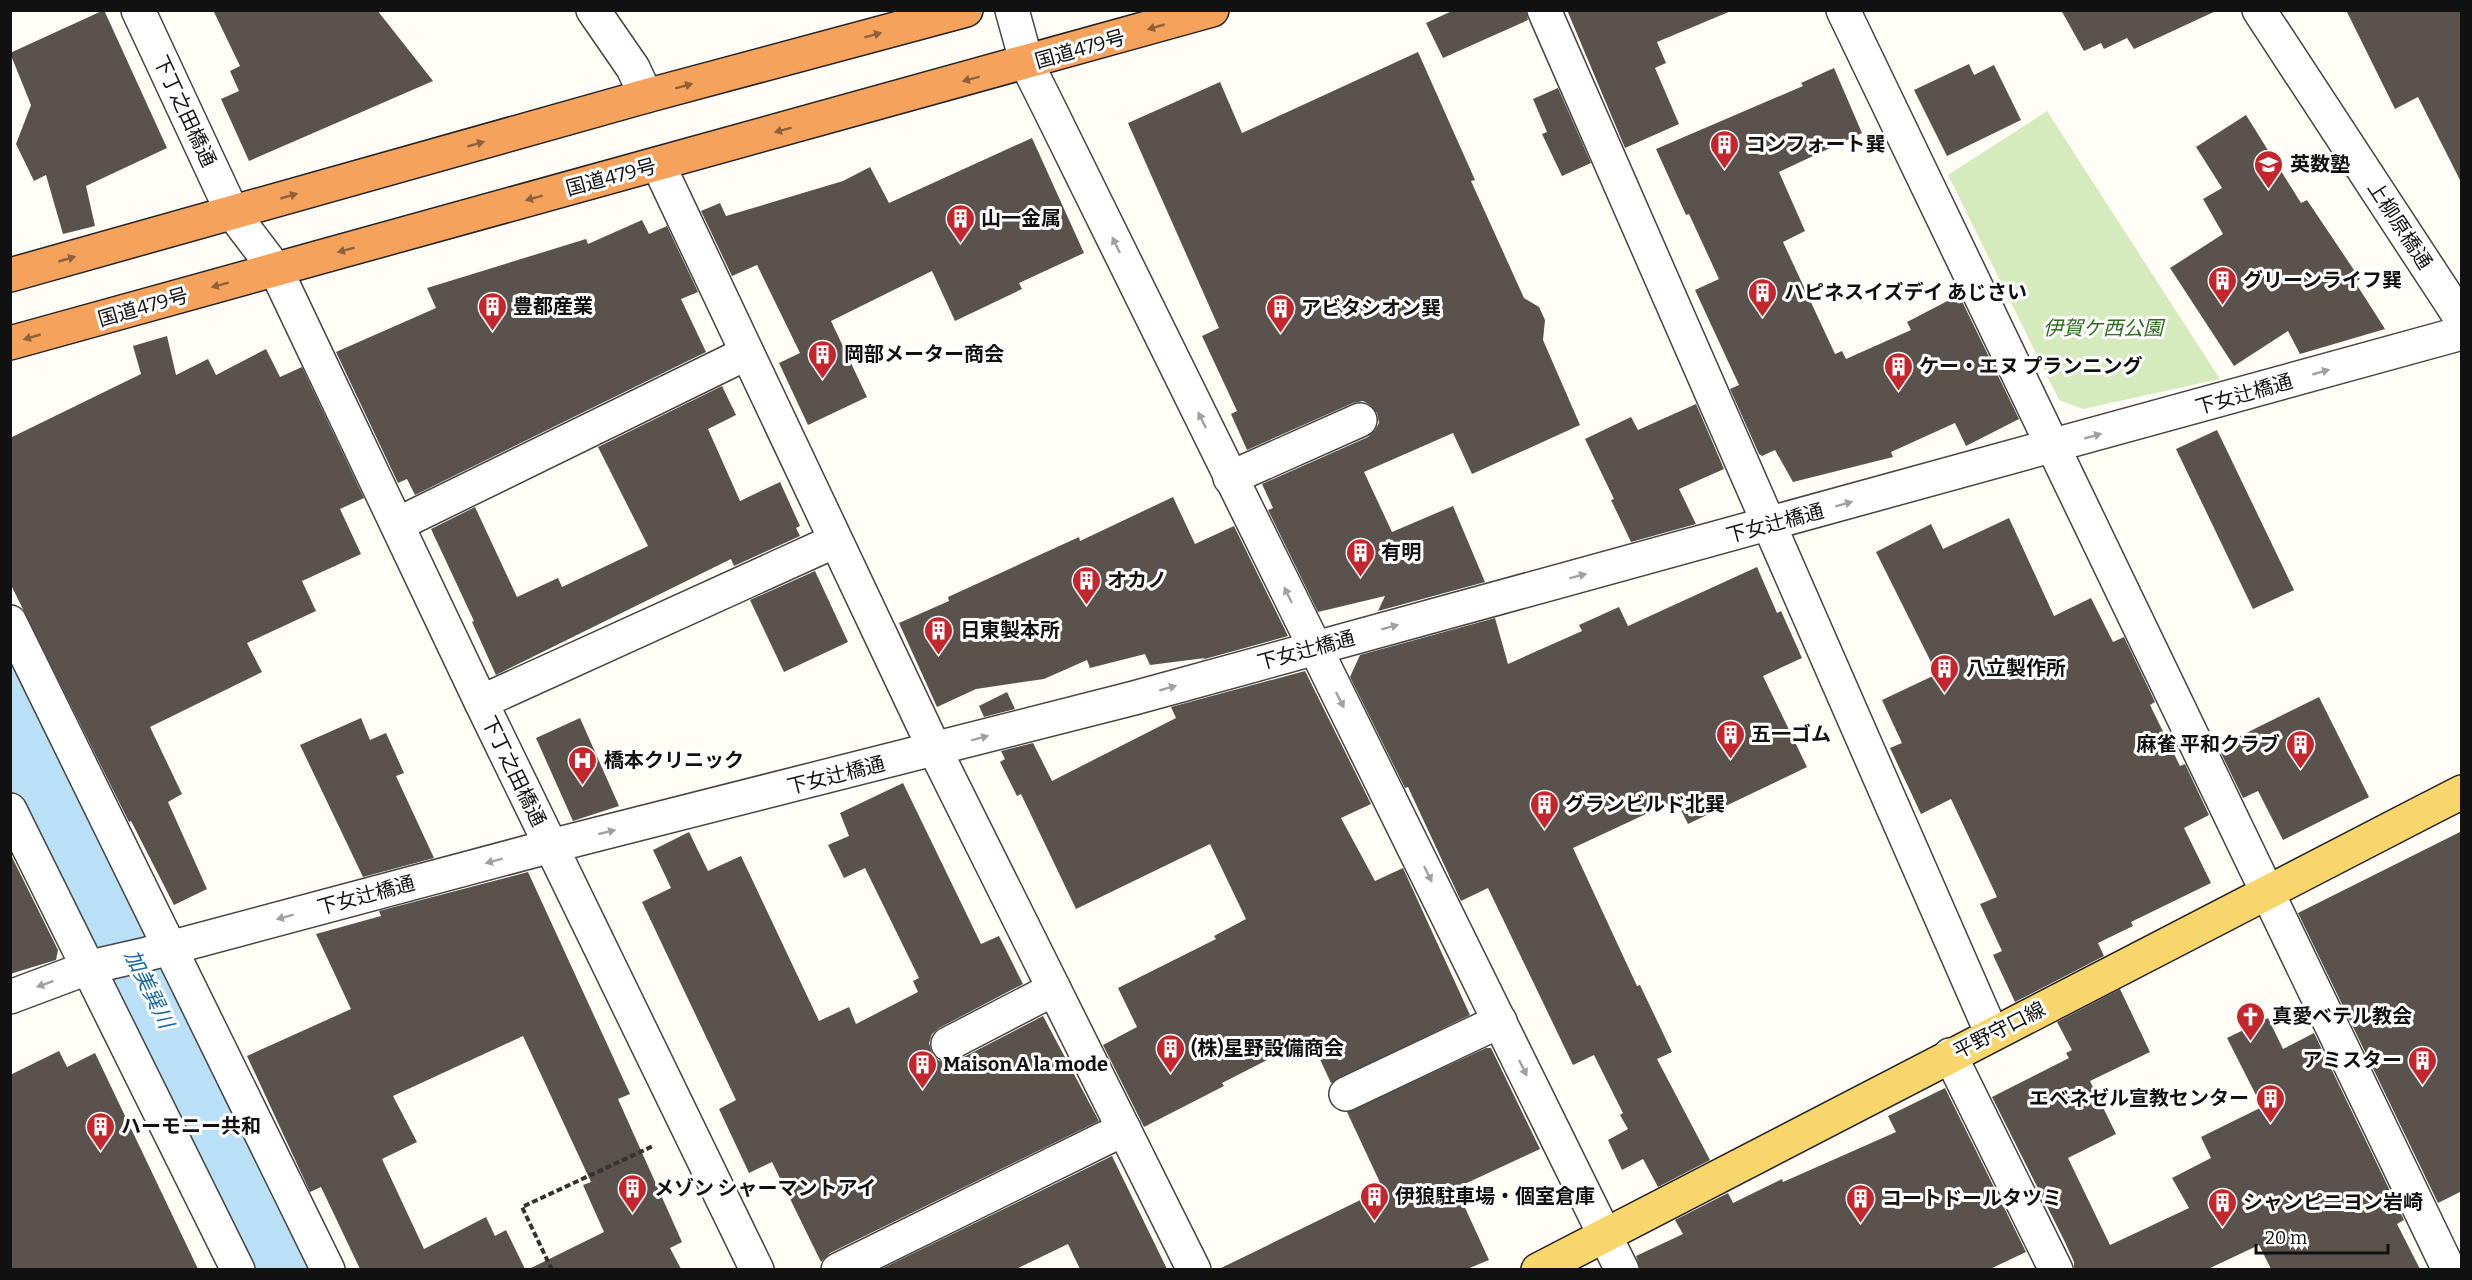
<svg xmlns="http://www.w3.org/2000/svg" width="2472" height="1280" font-family="Bitter,'Noto Sans JP',serif">
	<rect width="100%" height="100%" fill="#fffdf5"/>
	<polygon fill="#d5ebbd" points="2047,111 2220,379 2083,409 2059,400 1948,175"/>
	<g fill="none" stroke-linecap="round" stroke-linejoin="round">
		<polyline stroke="#b9e0f7" stroke-width="80" points="10,709 287,1270"/>
	</g>
	<g fill="#5a524d">
		<polygon points="104,10 167,148 86,186 95,226 63,234 46,175 34,181 16,144 31,105 10,53"/>
		<polygon points="213,10 377,10 433,81 249,161 221,99 239,91 230,71 240,66"/>
		<polygon points="1454,10 1526,10 1528,20 1443,58 1426,23"/>
		<polygon points="1567,10 1731,10 1731,11 1657,42 1666,63 1655,68 1679,124 1625,148"/>
		<polygon points="2061,10 2218,10 2134,49 2127,38 2104,49 2101,43 2084,51"/>
		<polygon points="2346,10 2462,10 2462,184 2418,97 2395,109"/>
		<polygon points="1418,52 1475,180 1471,181 1524,298 1539,307 1545,320 1543,340 1580,425 1472,474 1453,433 1364,472 1392,532 1453,506 1485,582 1378,611 1385,596 1318,612 1268,510 1273,508 1262,484 1368,437 1375,430 1379,423 1377,413 1370,405 1363,401 1353,403 1247,450 1231,414 1237,411 1202,336 1219,328 1128,123 1220,82 1242,133"/>
		<polygon points="1969,64 1974,75 1994,65 2021,120 1947,156 1914,90"/>
		<polygon points="1834,68 1862,133 1779,172 1805,231 1783,242 1835,354 1842,351 1846,359 1911,330 1907,322 1959,295 2019,419 1966,446 1955,423 1891,452 1893,457 1793,482 1775,450 1762,456 1759,454 1730,389 1739,385 1695,290 1719,279 1689,214 1686,215 1656,149 1803,86 1801,83"/>
		<polygon points="1558,88 1591,163 1562,176 1542,134 1547,132 1533,99"/>
		<polygon points="2246,115 2301,203 2307,200 2360,279 2355,282 2385,329 2300,354 2288,331 2234,366 2170,268 2223,234 2203,199 2222,188 2196,147"/>
		<polygon points="1032,138 1084,253 1019,283 1022,289 955,321 932,271 831,321 867,397 808,425 779,363 800,353 757,265 732,276 701,211 720,203 726,216 843,181 870,167 889,203"/>
		<polygon points="642,220 649,234 667,226 698,292 681,299 706,352 415,495 407,479 398,483 336,352 436,308 427,288 586,239 588,244"/>
		<polygon points="167,336 176,375 208,359 216,375 266,349 280,377 302,367 364,498 340,509 361,554 302,581 316,611 247,643 262,672 150,727 182,794 168,802 207,889 174,905 131,821 129,822 10,583 10,438 141,374 133,346"/>
		<polygon points="722,386 736,415 708,429 740,501 780,482 800,526 796,528 800,536 734,566 731,559 496,675 472,622 474,621 431,529 475,507 517,597 558,578 562,587 648,546 598,447"/>
		<polygon points="1696,404 1724,469 1679,489 1696,524 1631,542 1611,500 1614,499 1585,439 1631,417 1638,430"/>
		<polygon points="2217,430 2294,590 2253,609 2176,449"/>
		<polygon points="1173,497 1195,544 1234,526 1288,636 1201,660 1205,658 1150,665 1145,654 1090,668 1087,660 1044,679 976,689 937,707 899,623 949,601 948,597 1079,537 1080,541"/>
		<polygon points="2009,518 2054,616 2091,598 2113,642 2124,637 2155,702 2150,705 2180,766 2185,764 2209,815 2184,828 2211,883 2131,922 2133,926 2098,943 2104,956 2015,1002 1993,955 2002,951 1980,904 1997,897 1951,799 1921,814 1890,748 1902,743 1882,700 1937,674 1876,552 1931,524 1943,549"/>
		<polygon points="1757,567 1777,613 1781,611 1802,658 1763,676 1807,767 1688,824 1676,800 1573,848 1637,986 1640,985 1672,1052 1657,1059 1710,1160 1658,1187 1643,1159 1622,1170 1608,1140 1628,1129 1620,1115 1623,1113 1594,1055 1573,1065 1488,888 1461,901 1408,787 1405,788 1350,677 1360,655 1495,618 1508,664 1582,631 1579,625 1619,607 1628,626"/>
		<polygon points="815,571 848,642 784,672 750,600"/>
		<polygon points="1305,671 1371,804 1341,818 1375,881 1403,868 1470,1015 1331,1083 1310,1038 1222,1083 1224,1086 1144,1127 1103,1045 1137,1027 1118,988 1216,939 1214,936 1246,919 1210,844 1076,909 1021,794 1017,796 1000,762 1005,759 1001,751 1033,743 1052,781 1176,718 1171,707"/>
		<polygon points="1007,692 1015,709 984,717 979,706"/>
		<polygon points="2319,697 2369,797 2283,840 2258,791 2243,798 2218,747"/>
		<polygon points="361,718 370,740 386,733 404,773 396,776 434,858 363,877 300,745"/>
		<polygon points="580,718 619,806 573,821 536,738"/>
		<polygon points="903,783 981,944 999,936 1023,984 939,1028 932,1034 929,1043 932,1053 938,1060 947,1063 956,1061 1043,1016 1099,1121 830,1253 821,1262 772,1162 749,1173 719,1109 736,1100 642,902 671,888 653,850 689,832 708,871 741,856 819,1021 849,1007 856,1024 918,992 913,981 919,978 865,868 844,878 828,845 849,836 840,813"/>
		<polygon points="2462,831 2462,1191 2438,1203 2298,913"/>
		<polygon points="10,853 58,950 56,960 10,974"/>
		<polygon points="528,872 630,1094 618,1099 682,1242 670,1248 681,1269 529,1269 604,1232 583,1185 591,1182 523,1036 393,1096 417,1142 382,1159 424,1249 486,1217 495,1236 506,1230 525,1269 360,1269 321,1187 310,1192 247,1056 351,1009 316,934 381,916 379,911"/>
		<polygon points="2120,989 2150,1052 2090,1081 2116,1134 2068,1158 2110,1245 2189,1208 2172,1178 2211,1158 2201,1137 2262,1107 2227,1038 2268,1018 2283,1049 2314,1033 2404,1220 2397,1224 2420,1269 2271,1269 2259,1245 2208,1269 2074,1269 2074,1262 2064,1240 1992,1097 2069,1058 2066,1053 2072,1050 2057,1022"/>
		<polygon points="1486,1048 1491,1048 1540,1149 1456,1188 1489,1260 1467,1269 1219,1269 1383,1189 1347,1112"/>
		<polygon points="59,1051 67,1067 95,1053 198,1269 10,1269 10,1075"/>
		<polygon points="1945,1088 2026,1252 1990,1269 1640,1269 1636,1256 1683,1234 1675,1220 1728,1193 1733,1203 1782,1179 1783,1182 1896,1132 1888,1116"/>
		<polygon points="1112,1156 1167,1269 1080,1269 1068,1244 1016,1269 881,1269"/>
	</g>
	<g fill="none" stroke-linecap="round" stroke-linejoin="round">
		<defs>
			<g id="minor">
				<polyline points="138,10 232,212 276,270 481,702 757,1270"/>
				<polyline points="593,10 633,68 646,96"/>
				<polyline points="1012,10 1027,64 1049,108 1622,1270"/>
				<polyline points="1544,10 1992,1034"/>
				<polyline points="1843,10 2449,1270"/>
				<polyline points="2259,10 2462,320"/>
				<polyline points="658,164 935,750 1194,1270"/>
				<polyline points="1230,478 1360,420"/>
				<polyline points="398,524 747,353"/>
				<polyline points="10,622 328,1270"/>
				<polyline points="481,702 835,541"/>
				<polyline points="10,810 238,1270"/>
				<polyline points="10,997 90,967 147,954 551,846 1134,698 2462,333"/>
				<polyline points="948,1044 1054,989"/>
				<polyline points="1950,1055 2056,1270"/>
				<polyline points="1346,1094 1500,1021"/>
				<polyline points="838,1270 1124,1129"/>
			</g>
			<path id="major" d="M 1538,1270 C 1846,1112 2153,950 2462,792"/>
			<g id="highway">
				<polyline points="10,275 646,96 966,10"/>
				<polyline points="10,343 1212,10"/>
			</g>
		</defs>
		<use href="#minor" stroke="#444" stroke-width="36"/>
		<use href="#major" stroke="#222" stroke-width="36"/>
		<use href="#highway" stroke="#222" stroke-width="36"/>
		<polyline stroke="#333" stroke-width="4" stroke-dasharray="6 3" stroke-linecap="butt" points="552,1270 522,1207 653,1146"/>
		<use href="#minor" stroke="#fff" stroke-width="33"/>
		<use href="#major" stroke="#f9d66b" stroke-width="33"/>
		<use href="#highway" stroke="#f5a25d" stroke-width="33"/>
	</g>
	<defs><path id="oneway-solid" d="M-6-.8H1V-3.2L6.5 0L1 3.2V.8H-6Z" transform="scale(1.5)"/></defs>
	<g fill="#8e613b">
		<use href="#oneway-solid" transform="translate(1156 27) rotate(164)"/>
		<use href="#oneway-solid" transform="translate(873 35) rotate(-15)"/>
		<use href="#oneway-solid" transform="translate(971 79) rotate(165)"/>
		<use href="#oneway-solid" transform="translate(684 86) rotate(-15)"/>
		<use href="#oneway-solid" transform="translate(783 130) rotate(165)"/>
		<use href="#oneway-solid" transform="translate(476 144) rotate(-16)"/>
		<use href="#oneway-solid" transform="translate(289 196) rotate(-16)"/>
		<use href="#oneway-solid" transform="translate(534 198) rotate(165)"/>
		<use href="#oneway-solid" transform="translate(346 250) rotate(165)"/>
		<use href="#oneway-solid" transform="translate(67 259) rotate(-16)"/>
		<use href="#oneway-solid" transform="translate(220 285) rotate(165)"/>
		<use href="#oneway-solid" transform="translate(32 337) rotate(164)"/>
	</g>
	<g fill="#a0a0a0">
		<use href="#oneway-solid" transform="translate(1116 245) rotate(-116)"/>
		<use href="#oneway-solid" transform="translate(2321 372) rotate(-16)"/>
		<use href="#oneway-solid" transform="translate(1202 420) rotate(-116)"/>
		<use href="#oneway-solid" transform="translate(2093 436) rotate(-16)"/>
		<use href="#oneway-solid" transform="translate(1844 504) rotate(-15)"/>
		<use href="#oneway-solid" transform="translate(1578 576) rotate(-15)"/>
		<use href="#oneway-solid" transform="translate(1288 595) rotate(-116)"/>
		<use href="#oneway-solid" transform="translate(1390 627) rotate(-15)"/>
		<use href="#oneway-solid" transform="translate(1168 688) rotate(-16)"/>
		<use href="#oneway-solid" transform="translate(1340 700) rotate(63)"/>
		<use href="#oneway-solid" transform="translate(980 738) rotate(-15)"/>
		<use href="#oneway-solid" transform="translate(607 832) rotate(-14)"/>
		<use href="#oneway-solid" transform="translate(494 861) rotate(165)"/>
		<use href="#oneway-solid" transform="translate(1428 874) rotate(64)"/>
		<use href="#oneway-solid" transform="translate(285 917) rotate(165)"/>
		<use href="#oneway-solid" transform="translate(45 984) rotate(160)"/>
		<use href="#oneway-solid" transform="translate(1523 1068) rotate(64)"/>
	</g>
	<defs>
		<symbol id="building-pin" viewBox="-11 -11 22 30"><path d="M0 17L-7.5 6A9.5 9.5 0 1 1 7.5 6Z" fill="#c4262e" stroke="#fff"/><path d="M-4-6H4V6H1V3H-1V6H-4ZM-2.5-4.3h1.7v1.8h-1.7ZM.8-4.3h1.7v1.8H.8ZM-2.5-1h1.7V.8h-1.7ZM.8-1h1.7V.8H.8Z" fill="#fff"/></symbol>
		<symbol id="school-pin" viewBox="-11 -11 22 30"><path d="M0 17L-7.5 6A9.5 9.5 0 1 1 7.5 6Z" fill="#c4262e" stroke="#fff"/><path d="M0-5L7-2L0 1L-7-2ZM-4 1L0 2.5L4 1V4Q0 6-4 4Z" fill="#fff"/></symbol>
		<symbol id="hospital-pin" viewBox="-11 -11 22 30"><path d="M0 17L-7.5 6A9.5 9.5 0 1 1 7.5 6Z" fill="#c4262e" stroke="#fff"/><path d="M-5-5h3v3.5h4V-5h3V5h-3V1.5h-4V5h-3Z" fill="#fff"/></symbol>
		<symbol id="church-pin" viewBox="-11 -11 22 30"><path d="M0 17L-7.5 6A9.5 9.5 0 1 1 7.5 6Z" fill="#c4262e" stroke="#fff"/><path d="M-1.2-6h2.4v3.5h3.3v2.4h-3.3V6h-2.4V-.1h-3.3v-2.4h3.3Z" fill="#fff"/></symbol>
	</defs>
	<g fill-rule="evenodd">
		<use href="#building-pin" x="1708" y="128" width="33" height="45"/>
		<use href="#school-pin" x="2252" y="148" width="33" height="45"/>
		<use href="#building-pin" x="944" y="202" width="33" height="45"/>
		<use href="#building-pin" x="2206" y="264" width="33" height="45"/>
		<use href="#building-pin" x="1746" y="276" width="33" height="45"/>
		<use href="#building-pin" x="476" y="290" width="33" height="45"/>
		<use href="#building-pin" x="1264" y="292" width="33" height="45"/>
		<use href="#building-pin" x="806" y="338" width="33" height="45"/>
		<use href="#building-pin" x="1882" y="350" width="33" height="45"/>
		<use href="#building-pin" x="1344" y="536" width="33" height="45"/>
		<use href="#building-pin" x="1070" y="564" width="33" height="45"/>
		<use href="#building-pin" x="922" y="614" width="33" height="45"/>
		<use href="#building-pin" x="1928" y="652" width="33" height="45"/>
		<use href="#building-pin" x="1714" y="718" width="33" height="45"/>
		<use href="#building-pin" x="2284" y="728" width="33" height="45"/>
		<use href="#hospital-pin" x="566" y="744" width="33" height="45"/>
		<use href="#building-pin" x="1528" y="788" width="33" height="45"/>
		<use href="#church-pin" x="2234" y="1000" width="33" height="45"/>
		<use href="#building-pin" x="1154" y="1032" width="33" height="45"/>
		<use href="#building-pin" x="2406" y="1044" width="33" height="45"/>
		<use href="#building-pin" x="906" y="1048" width="33" height="45"/>
		<use href="#building-pin" x="2254" y="1082" width="33" height="45"/>
		<use href="#building-pin" x="84" y="1110" width="33" height="45"/>
		<use href="#building-pin" x="616" y="1172" width="33" height="45"/>
		<use href="#building-pin" x="1358" y="1180" width="33" height="45"/>
		<use href="#building-pin" x="1844" y="1182" width="33" height="45"/>
		<use href="#building-pin" x="2206" y="1186" width="33" height="45"/>
	</g>
	<g text-anchor="middle" dominant-baseline="central" stroke-width="6" stroke-linejoin="round" paint-order="stroke">
		<g font-size="20" fill="#111" stroke="#fff">
			<text transform="translate(1080 49) rotate(-16)">国道479号</text>
			<text transform="translate(185 111) rotate(65)">下丁之田橋通</text>
			<text transform="translate(611 177) rotate(-15)">国道479号</text>
			<text transform="translate(2400 225) rotate(57)">上柳原橋通</text>
			<text transform="translate(143 307) rotate(-16)">国道479号</text>
			<text transform="translate(2244 394) rotate(-16)">下女辻橋通</text>
			<text transform="translate(1775 523) rotate(-15)">下女辻橋通</text>
			<text transform="translate(1306 650) rotate(-15)">下女辻橋通</text>
			<text transform="translate(514 771) rotate(64)">下丁之田橋通</text>
			<text transform="translate(836 775) rotate(-14)">下女辻橋通</text>
			<text transform="translate(366 895) rotate(-15)">下女辻橋通</text>
			<text transform="translate(1999 1030) rotate(-27)">平野守口線</text>
		</g>
		<g font-size="20" font-weight="bold" fill="#111" stroke="#fff" text-anchor="start">
			<text x="1746" y="144">コンフォート巽</text>
			<text x="2290" y="164">英数塾</text>
			<text x="981" y="218">山一金属</text>
			<text x="2243" y="280">グリーンライフ巽</text>
			<text x="1784" y="292">ハピネスイズデイ あじさい</text>
			<text x="513" y="306">豊都産業</text>
			<text x="1301" y="308">アビタシオン巽</text>
			<text x="844" y="354">岡部メーター商会</text>
			<text x="1919" y="366">ケー・エヌ プランニング</text>
			<text x="1381" y="552">有明</text>
			<text x="1107" y="580">オカノ</text>
			<text x="960" y="630">日東製本所</text>
			<text x="1966" y="668">八立製作所</text>
			<text x="1751" y="734">五一ゴム</text>
			<text x="2280" y="744" text-anchor="end">麻雀 平和クラブ</text>
			<text x="604" y="760">橋本クリニック</text>
			<text x="1565" y="804">グランビルド北巽</text>
			<text x="2272" y="1016">真愛ベテル教会</text>
			<text x="1191" y="1048">(株)星野設備商会</text>
			<text x="2402" y="1060" text-anchor="end">アミスター</text>
			<text x="943" y="1064">Maison A la mode</text>
			<text x="2249" y="1098" text-anchor="end">エベネゼル宣教センター</text>
			<text x="121" y="1126">ハーモニー共和</text>
			<text x="654" y="1188">メゾン シャーマントアイ</text>
			<text x="1395" y="1196">伊狼駐車場・個室倉庫</text>
			<text x="1882" y="1198">コートドールタツミ</text>
			<text x="2243" y="1202">シャンピニヨン岩崎</text>
		</g>
		<g font-size="20" font-style="italic" fill="#2f6b1f" stroke="#fff">
			<text x="2103" y="328">伊賀ケ西公園</text>
		</g>
		<g font-size="21" font-style="italic" fill="#1768a6" stroke="#fff">
			<text transform="translate(149 989) rotate(64)">加美巽川</text>
		</g>
	</g>
	<rect width="2472" height="1280" fill="none" stroke="#111111" stroke-width="24"/>
	<path d="M2256 1244v9h132v-9" fill="none" stroke="#111111" stroke-width="3"/>
	<text x="2265" y="1244" font-size="18" fill="#111111" stroke="#ffffff" stroke-width="4.5" paint-order="stroke">20 m</text>
</svg>
